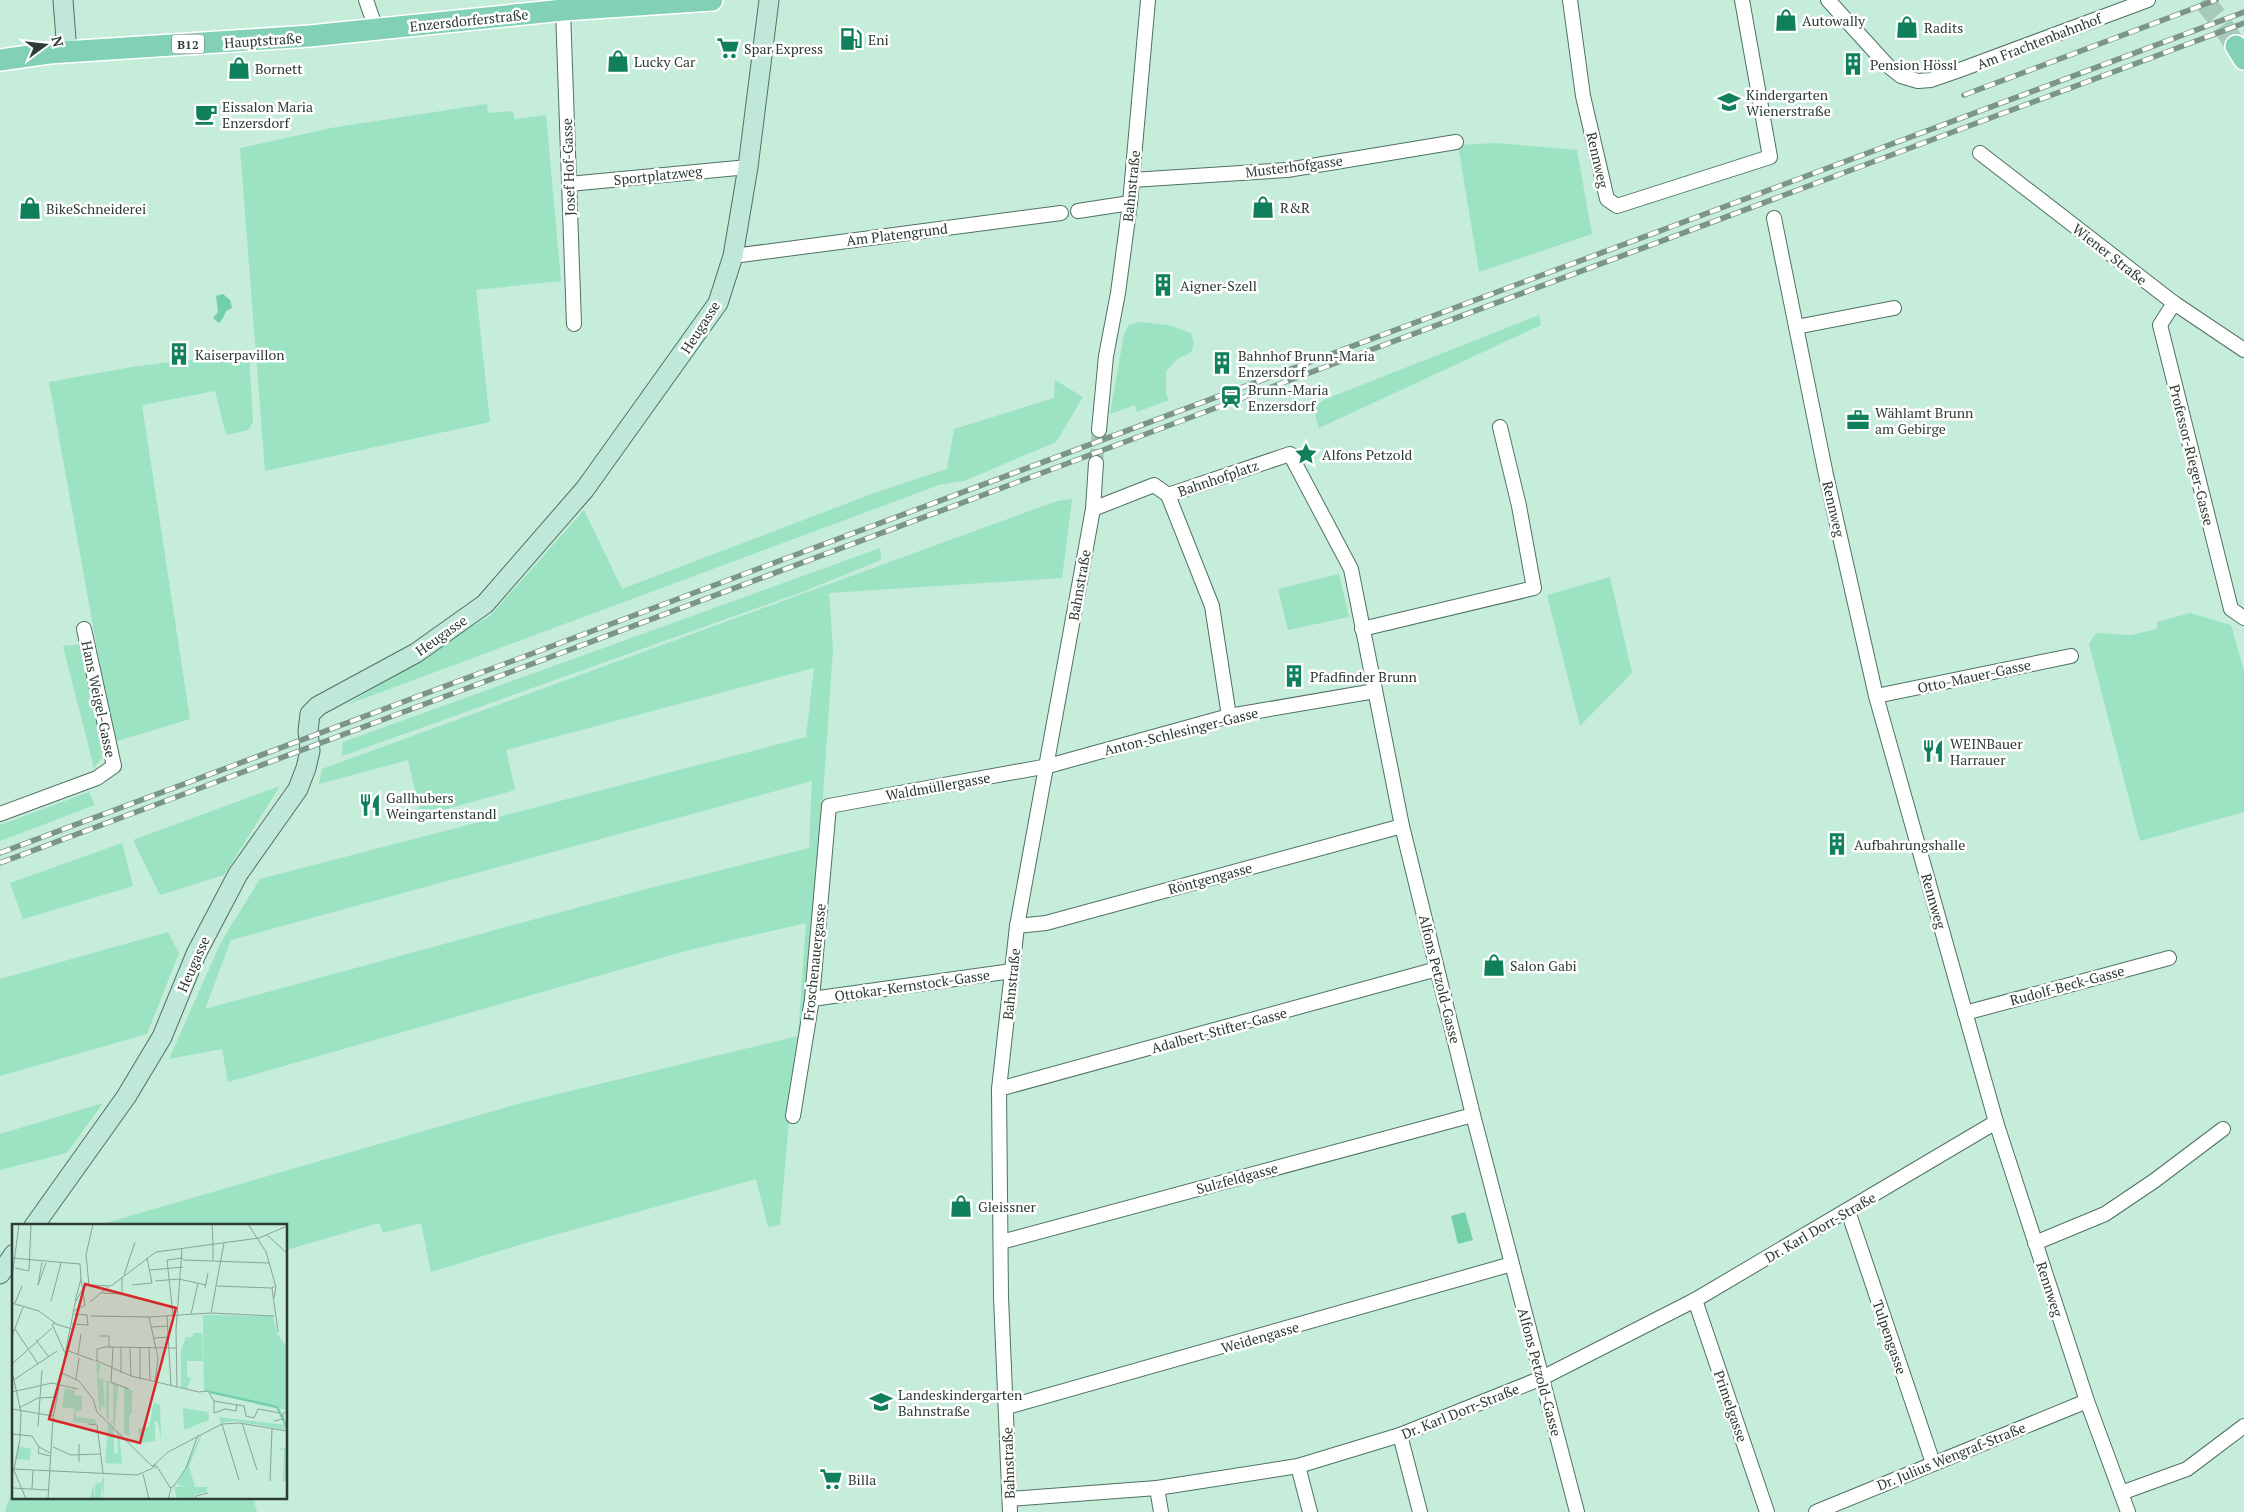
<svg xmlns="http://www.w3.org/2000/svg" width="2244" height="1512" font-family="'PT Serif',serif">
	<rect width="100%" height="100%" fill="#c6ecda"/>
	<g fill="#9be3c3" fill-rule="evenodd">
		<polygon points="487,104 488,113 513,111 515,119 546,115 561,281 476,290 490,422 265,471 240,148 331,128"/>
		<polygon points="1496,143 1577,150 1592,234 1479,272 1458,145"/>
		<polygon points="1539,315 1541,325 1319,428 1313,407 1326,399"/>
		<polygon points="1139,322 1168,325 1191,333 1194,344 1191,352 1176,360 1166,372 1166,394 1169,400 1137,412 1135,405 1110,414 1124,334 1129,325"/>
		<polygon points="249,352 253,422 248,430 226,435 215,391 142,405 190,719 114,742 49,382 132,367"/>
		<polygon points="1055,380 1083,397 1056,442 964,481 939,485 346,705 491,615 584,510 622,589 877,492 947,469 954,429 1054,398"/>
		<path d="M 1072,499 L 1062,578 L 829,593 L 833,649 L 809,1002 L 789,1120 L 780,1225 L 768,1227 L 756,1179 L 529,1242 L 431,1272 L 421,1223 L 383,1233 L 379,1223 L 286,1250 L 286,1226 L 95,1226 L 521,1103 L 798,1036 L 806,923 L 689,950 L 228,1082 L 222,1049 L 169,1059 L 221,942 L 260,879 L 806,737 L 814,668 L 506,750 L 515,790 L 421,816 L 408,760 L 319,784 L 322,769 L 1057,501 ZM 812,781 L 809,848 L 646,889 L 205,1009 L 231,940 Z"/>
		<polygon points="880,548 881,560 805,591 342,756 343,742"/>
		<polygon points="1339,574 1349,617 1288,630 1278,589"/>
		<polygon points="1610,577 1632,673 1580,726 1547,595"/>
		<polygon points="2190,613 2231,625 2244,671 2244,812 2140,841 2089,644 2096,633 2131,635 2157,629 2157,622"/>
		<polygon points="83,644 103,757 94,768 63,646"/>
		<polygon points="280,786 224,875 160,895 133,840"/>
		<polygon points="89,792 95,805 0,841 0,825"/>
		<polygon points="122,843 133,886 23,919 10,883"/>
		<polygon points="168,932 179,953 147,1034 0,1076 0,979"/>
		<polygon points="103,1103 67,1153 0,1170 0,1134"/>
		<polygon points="14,1483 14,1498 253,1498 257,1512 5,1512"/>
	</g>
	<g fill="#72d0a9">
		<polygon points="223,294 230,300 232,308 226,311 223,318 219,323 213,318 218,312 216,296"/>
		<polygon points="1465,1212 1473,1240 1458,1244 1451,1216"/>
	</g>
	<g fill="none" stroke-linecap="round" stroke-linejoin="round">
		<polyline stroke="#a7c9b9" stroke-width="14" stroke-dasharray="14 7" stroke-linecap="butt" points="1096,463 1099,430"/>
		<polyline stroke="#a7c9b9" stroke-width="21" stroke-dasharray="21 11" stroke-linecap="butt" points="2203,0 2217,17 2236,46"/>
		<defs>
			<g id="street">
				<polyline points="366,0 376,29"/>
				<polyline points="1570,0 1583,96 1607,199 1617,206 1770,157 1742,0"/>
				<polyline points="1828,0 1887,65 1901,76 1918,81 1931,80 1957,71 2148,0"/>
				<polyline points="560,3 563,10 574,324"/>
				<polyline points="1980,153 2174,303 2244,350"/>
				<polyline points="1132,180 1287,170 1456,142"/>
				<polyline points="569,184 748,167"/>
				<polyline points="1078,211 1130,203"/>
				<polyline points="1774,218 1826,475 1876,696 1996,1122 2087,1401 2128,1512"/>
				<polyline points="733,256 1061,213"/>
				<polyline points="2174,303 2160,325 2231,609 2244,618"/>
				<polyline points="1796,327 1894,308"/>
				<polyline points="1099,430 1106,356 1118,293 1130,203 1148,0"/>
				<polyline points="1168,495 1290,454 1351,569 1402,826 1473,1115 1577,1512"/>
				<polyline points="1168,495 1212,606 1229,716"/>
				<polyline points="1093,509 1154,485 1168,495"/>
				<polyline points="1362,629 1534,588 1519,506 1500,427"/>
				<polyline points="1876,696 2071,656"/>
				<polyline points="0,814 97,778 114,766 84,629"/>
				<polyline points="1017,926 1046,923 1402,826"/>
				<polyline points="812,999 1012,971"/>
				<polyline points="1965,1013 2169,958"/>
				<polyline points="999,1089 1437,969"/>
				<polyline points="793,1116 812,999 829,806 1048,766 1229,716 1375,691"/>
				<polyline points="1848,1211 1933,1463"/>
				<polyline points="1001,1242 1473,1115"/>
				<polyline points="2035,1243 2105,1214 2154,1181 2223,1129"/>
				<polyline points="1695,1300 1767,1512"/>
				<polyline points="1007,1407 1512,1264"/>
				<polyline points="1400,1435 1420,1512"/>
				<polyline points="1298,1466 1310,1512"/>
				<polyline points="1157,1488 1161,1512"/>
				<polyline points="2121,1493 2187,1469 2244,1426"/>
				<polyline points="1010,1499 1157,1488 1298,1466 1400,1435 1542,1378 1695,1300 1996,1122"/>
				<polyline points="1010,1512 1001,1297 999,1089 1017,926 1093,509 1096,463"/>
				<polyline points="1816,1512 2087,1401"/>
			</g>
			<g id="secondary">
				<polyline points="63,0 67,52"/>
				<polyline points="34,1226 126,1097 162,1037 196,954 238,874 298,789 306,768 310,751 308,731 310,714 318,706 416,653 485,604 585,489 718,303 733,256 748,167 769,0"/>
				<polyline points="0,1274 14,1254"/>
			</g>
			<g id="primary">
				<polyline points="2236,46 2244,59"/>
				<polyline points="0,60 49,53 310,36 563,10 712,0"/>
			</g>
		</defs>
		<use href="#street" stroke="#4f7262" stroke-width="16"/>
		<use href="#secondary" stroke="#4f7262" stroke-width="21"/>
		<use href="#primary" stroke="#fff" stroke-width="24"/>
		<use href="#street" stroke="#fff" stroke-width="14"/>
		<use href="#secondary" stroke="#c0e8da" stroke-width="19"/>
		<use href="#primary" stroke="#82d1b6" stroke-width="21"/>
		<defs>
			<g id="rail">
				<polyline points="1964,95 2216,0"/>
				<polyline points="0,853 2244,12"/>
				<polyline points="0,863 2244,23"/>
			</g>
		</defs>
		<use href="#rail" stroke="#7b9589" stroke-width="5.5"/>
		<use href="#rail" stroke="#fff" stroke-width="4" stroke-dasharray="11" stroke-linecap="butt"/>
	</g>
	<defs>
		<symbol id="shop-bare" viewBox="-9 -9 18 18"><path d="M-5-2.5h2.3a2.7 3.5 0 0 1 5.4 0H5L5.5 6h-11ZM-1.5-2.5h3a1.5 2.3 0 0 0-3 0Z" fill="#0f7f5c" stroke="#fff" stroke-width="2.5" paint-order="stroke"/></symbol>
		<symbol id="fuel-bare" viewBox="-9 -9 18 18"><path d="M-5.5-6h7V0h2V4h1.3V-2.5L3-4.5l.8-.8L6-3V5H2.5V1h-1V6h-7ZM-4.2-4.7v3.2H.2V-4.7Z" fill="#0f7f5c" stroke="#fff" stroke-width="2.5" paint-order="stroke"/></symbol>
		<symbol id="supermarket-bare" viewBox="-9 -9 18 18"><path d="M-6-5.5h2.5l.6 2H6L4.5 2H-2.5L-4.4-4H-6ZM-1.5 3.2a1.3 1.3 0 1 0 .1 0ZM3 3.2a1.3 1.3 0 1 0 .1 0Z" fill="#0f7f5c" stroke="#fff" stroke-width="2.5" paint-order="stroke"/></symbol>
		<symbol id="building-bare" viewBox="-9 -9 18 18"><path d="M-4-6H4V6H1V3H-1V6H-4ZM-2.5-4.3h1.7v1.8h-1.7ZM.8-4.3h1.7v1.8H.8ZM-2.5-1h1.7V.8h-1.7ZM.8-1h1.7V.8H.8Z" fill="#0f7f5c" stroke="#fff" stroke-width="2.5" paint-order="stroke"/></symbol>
		<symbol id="school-bare" viewBox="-9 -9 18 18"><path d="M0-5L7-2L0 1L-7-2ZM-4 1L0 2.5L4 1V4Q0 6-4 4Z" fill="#0f7f5c" stroke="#fff" stroke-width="2.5" paint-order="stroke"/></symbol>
		<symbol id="cafe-bare" viewBox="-9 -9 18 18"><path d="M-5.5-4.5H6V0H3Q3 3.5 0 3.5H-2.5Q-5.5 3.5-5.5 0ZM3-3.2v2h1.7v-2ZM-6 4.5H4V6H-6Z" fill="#0f7f5c" stroke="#fff" stroke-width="2.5" paint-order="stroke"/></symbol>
		<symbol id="station-bare" viewBox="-9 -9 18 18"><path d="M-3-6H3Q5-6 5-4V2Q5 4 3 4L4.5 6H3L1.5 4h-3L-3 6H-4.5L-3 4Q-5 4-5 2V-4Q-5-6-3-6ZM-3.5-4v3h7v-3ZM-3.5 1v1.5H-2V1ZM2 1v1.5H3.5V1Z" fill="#0f7f5c" stroke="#fff" stroke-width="2.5" paint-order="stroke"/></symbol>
		<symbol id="office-bare" viewBox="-9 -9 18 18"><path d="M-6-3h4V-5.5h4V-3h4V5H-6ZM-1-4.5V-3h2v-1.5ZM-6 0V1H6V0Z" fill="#0f7f5c" stroke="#fff" stroke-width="2.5" paint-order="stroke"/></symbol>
		<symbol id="sight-bare" viewBox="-9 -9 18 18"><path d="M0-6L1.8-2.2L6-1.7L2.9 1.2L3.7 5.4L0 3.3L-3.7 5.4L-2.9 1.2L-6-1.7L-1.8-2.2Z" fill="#0f7f5c" stroke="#fff" stroke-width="2.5" paint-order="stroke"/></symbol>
		<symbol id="restaurant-bare" viewBox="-9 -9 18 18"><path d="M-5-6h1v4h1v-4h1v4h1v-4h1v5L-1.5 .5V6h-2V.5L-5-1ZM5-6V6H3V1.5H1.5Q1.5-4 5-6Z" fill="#0f7f5c" stroke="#fff" stroke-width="2.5" paint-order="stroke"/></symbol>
	</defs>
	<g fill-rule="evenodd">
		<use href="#shop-bare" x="1770" y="4" width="32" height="32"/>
		<use href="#shop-bare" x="1891" y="11" width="32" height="32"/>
		<use href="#fuel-bare" x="835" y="23" width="32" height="32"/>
		<use href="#supermarket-bare" x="712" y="32" width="32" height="32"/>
		<use href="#shop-bare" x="602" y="45" width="32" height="32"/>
		<use href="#building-bare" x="1837" y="48" width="32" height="32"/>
		<use href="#shop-bare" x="223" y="52" width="32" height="32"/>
		<use href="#school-bare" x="1713" y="86" width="32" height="32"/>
		<use href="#cafe-bare" x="190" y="98" width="32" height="32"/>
		<use href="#shop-bare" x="1247" y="191" width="32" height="32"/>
		<use href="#shop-bare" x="14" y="192" width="32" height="32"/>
		<use href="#building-bare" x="1147" y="269" width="32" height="32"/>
		<use href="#building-bare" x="163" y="338" width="32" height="32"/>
		<use href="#building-bare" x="1206" y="347" width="32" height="32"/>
		<use href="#station-bare" x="1215" y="381" width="32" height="32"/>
		<use href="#office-bare" x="1842" y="404" width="32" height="32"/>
		<use href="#sight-bare" x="1290" y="438" width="32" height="32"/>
		<use href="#building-bare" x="1278" y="660" width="32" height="32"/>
		<use href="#restaurant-bare" x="1917" y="735" width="32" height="32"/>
		<use href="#restaurant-bare" x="354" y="789" width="32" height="32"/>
		<use href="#building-bare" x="1821" y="828" width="32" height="32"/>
		<use href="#shop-bare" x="1478" y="949" width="32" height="32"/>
		<use href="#shop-bare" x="945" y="1190" width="32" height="32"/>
		<use href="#school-bare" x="865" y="1386" width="32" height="32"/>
		<use href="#supermarket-bare" x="815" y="1463" width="32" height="32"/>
	</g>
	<g text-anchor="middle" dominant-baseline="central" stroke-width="5" stroke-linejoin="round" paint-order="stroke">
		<rect fill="#fff" stroke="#6b7671" stroke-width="1" x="172" y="34.5" width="32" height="19" rx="4"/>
		<g font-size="12" font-weight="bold" fill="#2c3b34">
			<text x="188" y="44">B12</text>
		</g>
		<g font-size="14" fill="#2c3b34" stroke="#fff">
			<text transform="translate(469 20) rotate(-6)">Enzersdorferstraße</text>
			<text transform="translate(263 40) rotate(-4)">Hauptstraße</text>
			<text transform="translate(2039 41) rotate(-21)">Am Frachtenbahnhof</text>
			<text transform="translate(1598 160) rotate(77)">Rennweg</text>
			<text transform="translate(1294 166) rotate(-7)">Musterhofgasse</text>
			<text transform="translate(568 167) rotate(-92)">Josef Hof-Gasse</text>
			<text transform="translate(658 175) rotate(-6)">Sportplatzweg</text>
			<text transform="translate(1131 186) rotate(-84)">Bahnstraße</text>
			<text transform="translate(897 234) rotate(-7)">Am Platengrund</text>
			<text transform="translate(2110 254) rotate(38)">Wiener Straße</text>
			<text transform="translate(700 327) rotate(-57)">Heugasse</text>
			<text transform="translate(2192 455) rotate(76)">Professor-Rieger-Gasse</text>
			<text transform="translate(1218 478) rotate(-19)">Bahnhofplatz</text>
			<text transform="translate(1834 509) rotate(77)">Rennweg</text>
			<text transform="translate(1079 585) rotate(-80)">Bahnstraße</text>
			<text transform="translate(441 635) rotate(-35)">Heugasse</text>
			<text transform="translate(1974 676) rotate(-12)">Otto-Mauer-Gasse</text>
			<text transform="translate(99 699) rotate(78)">Hans Weigel-Gasse</text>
			<text transform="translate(1181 731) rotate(-14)">Anton-Schlesinger-Gasse</text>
			<text transform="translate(938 786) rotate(-10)">Waldmüllergasse</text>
			<text transform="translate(1210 878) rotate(-15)">Röntgengasse</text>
			<text transform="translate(1934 901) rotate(74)">Rennweg</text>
			<text transform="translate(814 962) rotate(-84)">Froschenauergasse</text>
			<text transform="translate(193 964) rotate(-66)">Heugasse</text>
			<text transform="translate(1440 979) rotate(76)">Alfons Petzold-Gasse</text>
			<text transform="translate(1011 984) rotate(-84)">Bahnstraße</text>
			<text transform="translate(912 985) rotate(-8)">Ottokar-Kernstock-Gasse</text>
			<text transform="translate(2067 985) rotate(-15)">Rudolf-Beck-Gasse</text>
			<text transform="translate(1219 1030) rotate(-15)">Adalbert-Stifter-Gasse</text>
			<text transform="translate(1237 1178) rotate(-15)">Sulzfeldgasse</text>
			<text transform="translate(1820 1227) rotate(-30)">Dr. Karl Dorr-Straße</text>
			<text transform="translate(2050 1289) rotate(72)">Rennweg</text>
			<text transform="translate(1260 1337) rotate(-16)">Weidengasse</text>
			<text transform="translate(1890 1337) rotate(71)">Tulpengasse</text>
			<text transform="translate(1540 1372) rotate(75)">Alfons Petzold-Gasse</text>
			<text transform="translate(1731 1406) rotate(71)">Primelgasse</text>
			<text transform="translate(1460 1411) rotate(-22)">Dr. Karl Dorr-Straße</text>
			<text transform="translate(1951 1456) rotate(-22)">Dr. Julius Wengraf-Straße</text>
			<text transform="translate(1008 1463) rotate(-92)">Bahnstraße</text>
		</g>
		<g font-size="14" fill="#2c3b34" stroke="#fff" text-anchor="start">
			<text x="1802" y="20">Autowally</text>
			<text x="1924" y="27">Radits</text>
			<text x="868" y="39">Eni</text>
			<text x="744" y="48">Spar Express</text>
			<text x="634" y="61">Lucky Car</text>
			<text x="1870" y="64">Pension Hössl</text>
			<text x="255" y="68">Bornett</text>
			<text x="1746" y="94">Kindergarten<tspan x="1746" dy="16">Wienerstraße</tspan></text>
			<text x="222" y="106">Eissalon Maria<tspan x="222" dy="16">Enzersdorf</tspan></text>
			<text x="1280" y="207">R&amp;R</text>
			<text x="46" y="208">BikeSchneiderei</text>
			<text x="1180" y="285">Aigner-Szell</text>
			<text x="195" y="354">Kaiserpavillon</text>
			<text x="1238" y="355">Bahnhof Brunn-Maria<tspan x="1238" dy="16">Enzersdorf</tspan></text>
			<text x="1248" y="389">Brunn-Maria<tspan x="1248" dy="16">Enzersdorf</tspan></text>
			<text x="1875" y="412">Wählamt Brunn<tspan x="1875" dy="16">am Gebirge</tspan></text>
			<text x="1322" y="454">Alfons Petzold</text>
			<text x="1310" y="676">Pfadfinder Brunn</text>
			<text x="1950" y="743">WEINBauer<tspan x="1950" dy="16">Harrauer</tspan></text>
			<text x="386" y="797">Gallhubers<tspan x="386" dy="16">Weingartenstandl</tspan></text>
			<text x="1854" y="844">Aufbahrungshalle</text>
			<text x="1510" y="965">Salon Gabi</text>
			<text x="978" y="1206">Gleissner</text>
			<text x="898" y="1394">Landeskindergarten<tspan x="898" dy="16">Bahnstraße</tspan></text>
			<text x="848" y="1479">Billa</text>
		</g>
	</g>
	<g transform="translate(12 1224)">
		<rect width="275" height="275" fill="#c6ecda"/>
		<path d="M 191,91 L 261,92 L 265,110 L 275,123 L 275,186 L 192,167 ZM 181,109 L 190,109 L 191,137 L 175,137 L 175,153 L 179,154 L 175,165 L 169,163 L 169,127 L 174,113 L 181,113 ZM 84,138 L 89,140 L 86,154 L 110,162 L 123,168 L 120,169 L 120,189 L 117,192 L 117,212 L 112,209 L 112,164 L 106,162 L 103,202 L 94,193 L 94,158 L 91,157 L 93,183 L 89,183 L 89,188 L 87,186 ZM 97,159 L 101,160 L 101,198 L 97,196 ZM 53,164 L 63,166 L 62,171 L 70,172 L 70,186 L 64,188 L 64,193 L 83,195 L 84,200 L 61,198 L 62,185 L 50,183 ZM 142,178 L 148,181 L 149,216 L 146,198 L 143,197 L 143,217 L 128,219 L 126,204 L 137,203 ZM 171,184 L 196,188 L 197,196 L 172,206 ZM 207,193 L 274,201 L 275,206 L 223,197 L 209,199 ZM 96,200 L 102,203 L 102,229 L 106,229 L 105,206 L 107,209 L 110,240 L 93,239 ZM 189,210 L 189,213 L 177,242 L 183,263 L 195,263 L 195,268 L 182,271 L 183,275 L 165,275 L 162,263 L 178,262 L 165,261 ZM 6,222 L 19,225 L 18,236 L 3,235 ZM 261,223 L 275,225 L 275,257 L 271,257 L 272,226 ZM 92,251 L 92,275 L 90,259 L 89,275 L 78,275 L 81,261 L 83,273 L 83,260 L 90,258 Z" fill="#9be3c3" fill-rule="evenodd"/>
		<path fill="none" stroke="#72d0a9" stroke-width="2.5" d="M 198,168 L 265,183 L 275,203"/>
		<path fill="none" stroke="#88a598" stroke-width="1" d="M 200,0 L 201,20M 236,0 L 254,28 L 264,63 L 262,74M 255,11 L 275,29M 201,20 L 201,36M 0,34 L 68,40 L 69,55 L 63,77M 171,36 L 257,39M 30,38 L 26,61 L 34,39M 3,44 L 17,47 L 19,0M 138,46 L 171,43M 112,51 L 123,18M 0,54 L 7,0M 143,57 L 167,55 L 194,61M 76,61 L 99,62 L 144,28 L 247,14 L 275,2M 77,61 L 74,31 L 81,0M 120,61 L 140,59 L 135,34M 205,62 L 260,64M 263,62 L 260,64 L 266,108M 193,64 L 196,49M 90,69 L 110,70 L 110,53M 39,77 L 49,39M 78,78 L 96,63M 0,79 L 27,87 L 43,99M 3,79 L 10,62M 62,87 L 73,81 L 69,55M 199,89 L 212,19M 179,90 L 186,59M 161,91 L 155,36 L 171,34M 79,92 L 137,93 L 199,89 L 262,92M 155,92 L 159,162M 137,93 L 146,134 L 143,158M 41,99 L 60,105M 40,100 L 53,129M 60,100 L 76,101 L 75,91 L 62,90M 140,103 L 156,102M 3,105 L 26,140M 0,112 L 11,83M 87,112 L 97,112 L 97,123M 142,114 L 158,113M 24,116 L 37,133M 101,123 L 99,158 L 117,165M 118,124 L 119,152M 137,124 L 138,157M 54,126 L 81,136M 66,130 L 69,110M 83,136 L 119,152 L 187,168 L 196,167 L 202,177M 85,137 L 85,125 L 93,123 L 165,124M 0,140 L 40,104M 0,147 L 9,188 L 8,215 L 2,245M 50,149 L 67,157 L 81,175 L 85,188 L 140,242M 109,149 L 109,124M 3,155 L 45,127M 64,155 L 67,134M 128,155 L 128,124M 165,163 L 164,106 L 170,25M 0,168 L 40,159 L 66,165M 202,177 L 232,182 L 234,192 L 242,194 L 246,185 L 268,189M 202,177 L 202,189 L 213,185 L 224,187 L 225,180M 7,184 L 26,174 L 45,173M 0,185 L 41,192M 262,197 L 271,195 L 271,189 L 275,188M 230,199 L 245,246M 76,200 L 85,201 L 91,249M 210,200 L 227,256M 26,202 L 30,146M 0,210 L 20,212 L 27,223 L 38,229M 67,220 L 67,238M 27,223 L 26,229 L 38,232M 41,223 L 59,231 L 88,230M 142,241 L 156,228 L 210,200 L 227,199 L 275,207M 1,244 L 14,275M 144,244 L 140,242 L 144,241 L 159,265 L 156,275M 0,245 L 125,251 L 141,244M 131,250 L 137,275M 258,257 L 260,204M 0,264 L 36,266M 158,264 L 162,262 L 174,244 L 186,211M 20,265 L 21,246M 36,275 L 41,194 L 63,79 L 71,64M 184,275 L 184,272 L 196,269"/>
		<path fill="#d62828" fill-opacity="0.15" stroke="#d62828" stroke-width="2.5" d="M 73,60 L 164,84 L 128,219 L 37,195 Z"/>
		<rect width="275" height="275" fill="none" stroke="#2c3b34" stroke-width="2.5"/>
	</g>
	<g transform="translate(45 45) rotate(75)" stroke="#ffffff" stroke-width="4" paint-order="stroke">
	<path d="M0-4L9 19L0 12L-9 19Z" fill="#2c3b34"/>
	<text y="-8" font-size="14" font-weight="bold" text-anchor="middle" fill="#2c3b34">N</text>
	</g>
</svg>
